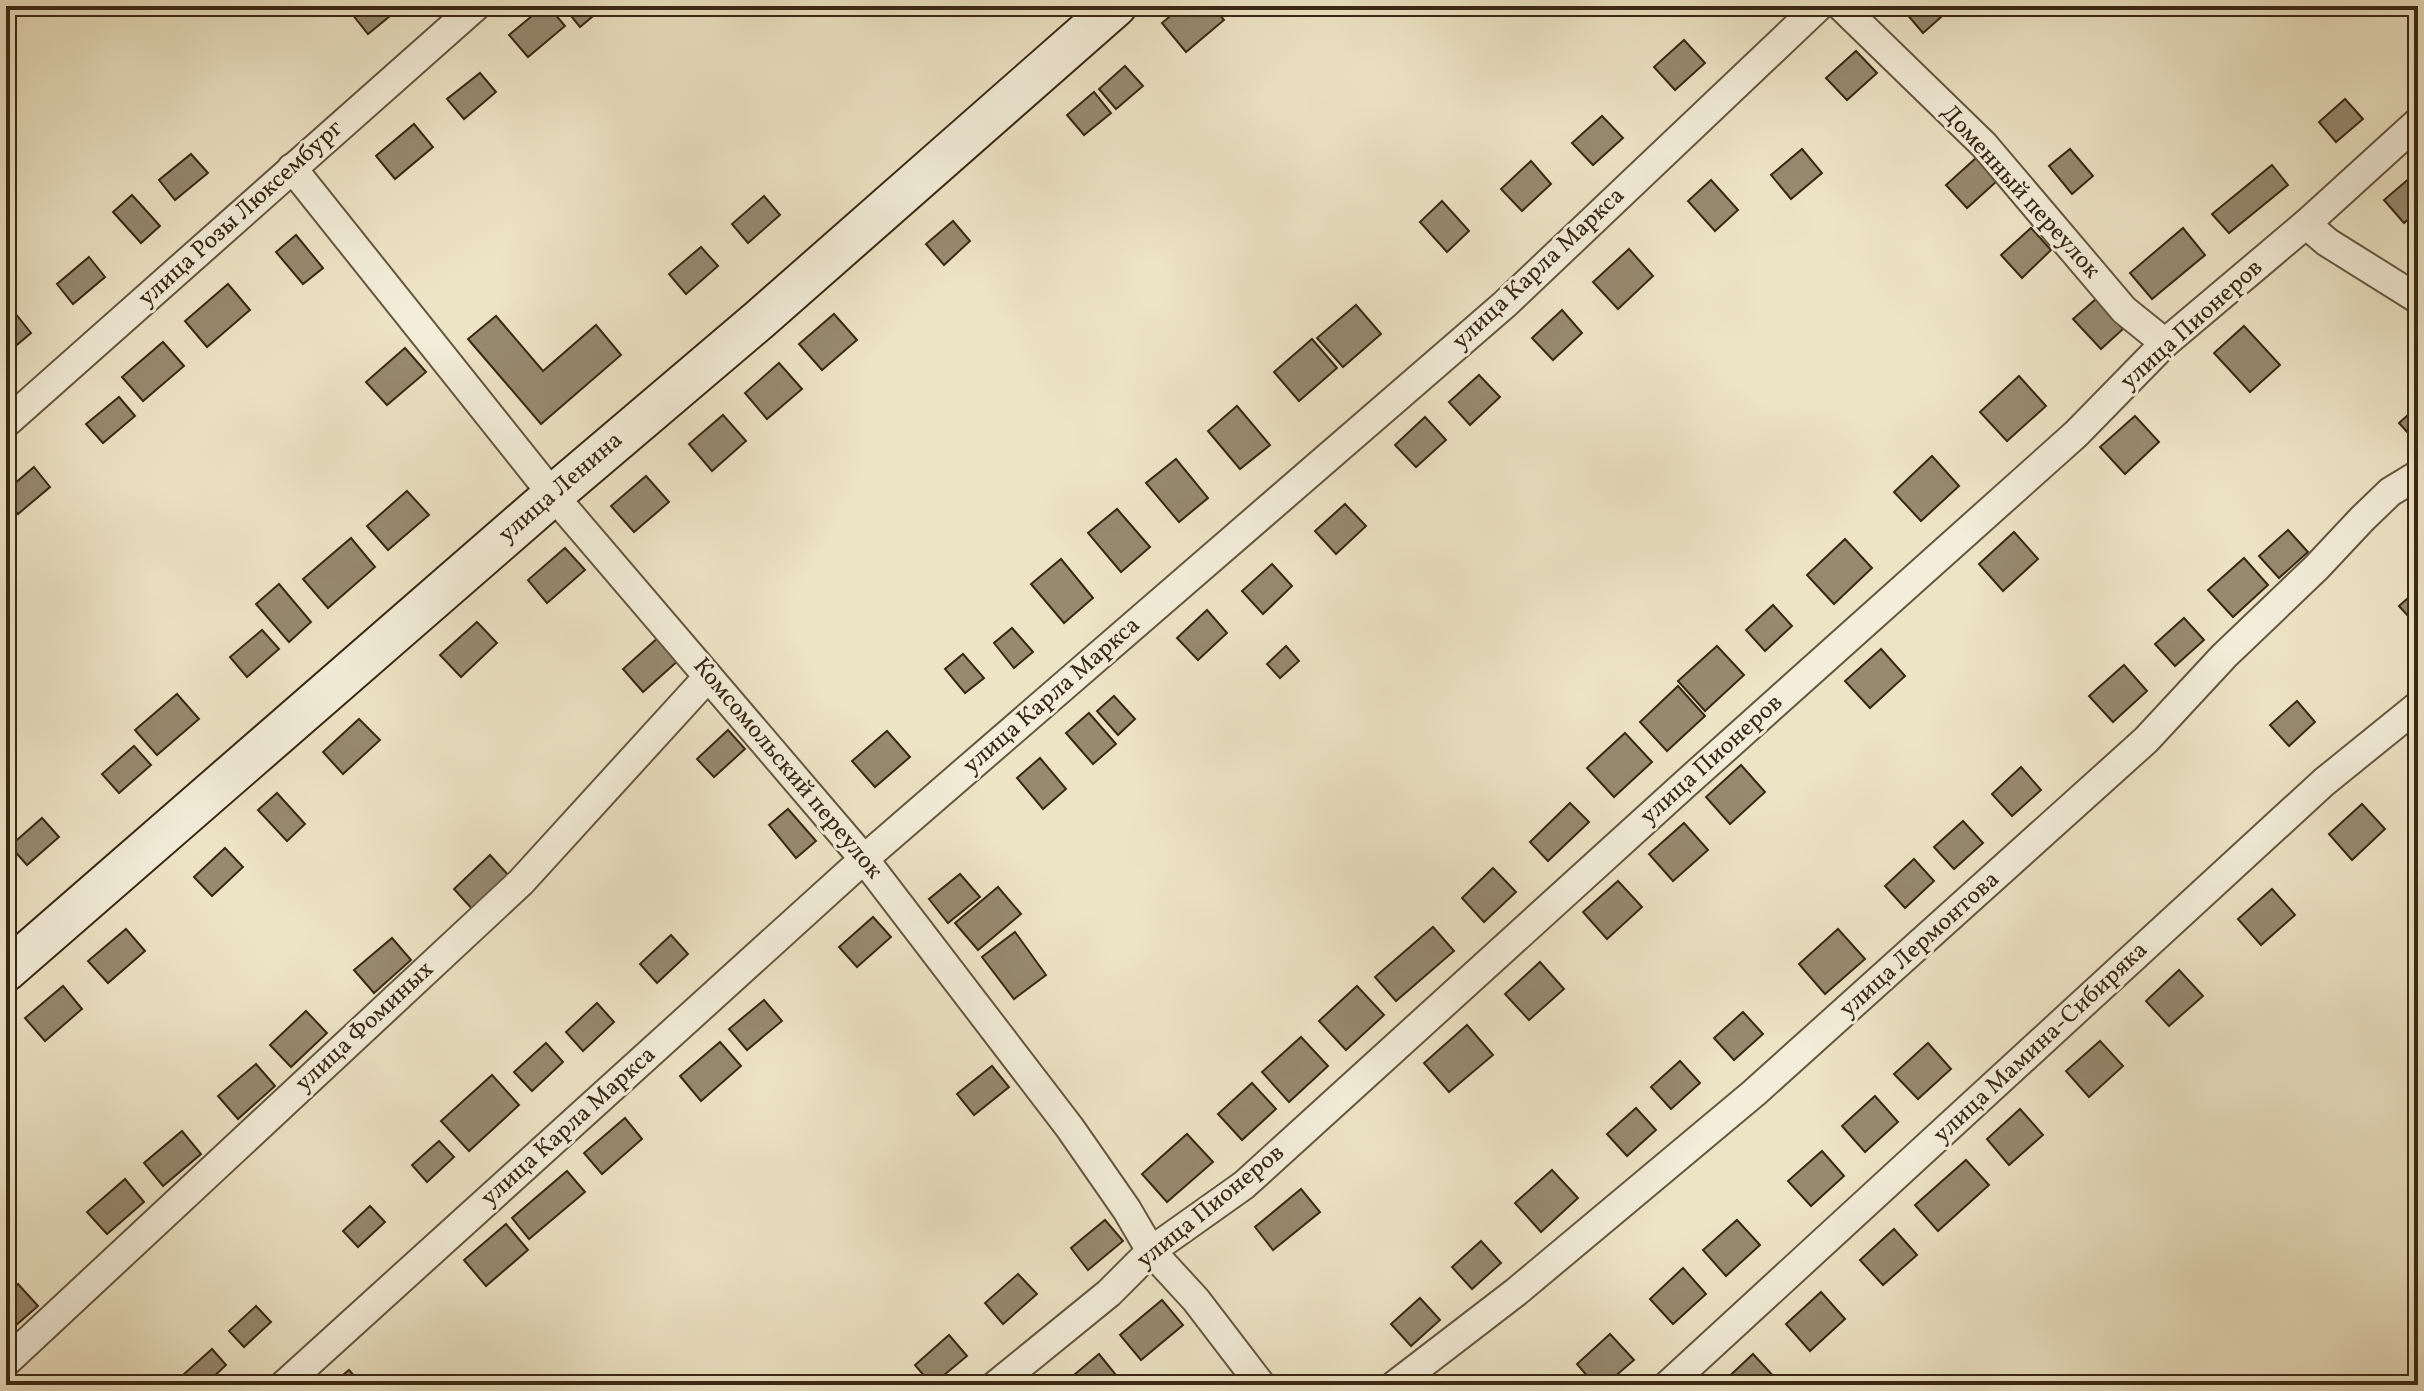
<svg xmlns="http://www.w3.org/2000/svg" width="2424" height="1391" font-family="Vollkorn,serif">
	<rect width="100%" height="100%" fill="#ede4c5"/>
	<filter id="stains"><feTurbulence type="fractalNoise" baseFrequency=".0025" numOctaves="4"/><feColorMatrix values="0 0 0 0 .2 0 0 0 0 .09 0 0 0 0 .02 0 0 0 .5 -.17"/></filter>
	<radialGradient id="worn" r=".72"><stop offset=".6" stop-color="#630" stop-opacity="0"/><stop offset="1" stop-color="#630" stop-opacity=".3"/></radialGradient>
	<g fill="#978a70" stroke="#392814" stroke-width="2">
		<polygon points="362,6 400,6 401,7 368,34 352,14"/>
		<polygon points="544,6 548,6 565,26 528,57 509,35"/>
		<polygon points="563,6 605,6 580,27"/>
		<polygon points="1182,6 1212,6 1224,20 1186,52 1162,23"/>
		<polygon points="1914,6 1945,6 1949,10 1923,33 1906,13"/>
		<polygon points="1684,40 1705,63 1675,90 1654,67"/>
		<polygon points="1856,51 1877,73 1847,100 1826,78"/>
		<polygon points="1125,66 1143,86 1116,109 1099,89"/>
		<polygon points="480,73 496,92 464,119 447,99"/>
		<polygon points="1094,92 1111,113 1084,135 1067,115"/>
		<polygon points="2345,99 2363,119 2336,142 2319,122"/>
		<polygon points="1602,116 1623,138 1593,165 1572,143"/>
		<polygon points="414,124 433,147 395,179 376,156"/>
		<polygon points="1802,149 1822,173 1791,199 1771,175"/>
		<polygon points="2070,149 2093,176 2072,194 2049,166"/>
		<polygon points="191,154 208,173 175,200 159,180"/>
		<polygon points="1976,158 1997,181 1967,208 1946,185"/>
		<polygon points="1531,161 1551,184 1522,211 1501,189"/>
		<polygon points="2272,165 2288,185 2229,233 2212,214"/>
		<polygon points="2418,171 2418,211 2404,223 2384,200"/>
		<polygon points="1711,180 1738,210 1715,231 1688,201"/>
		<polygon points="132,195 160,226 141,243 113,212"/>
		<polygon points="764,196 780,215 748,243 732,224"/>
		<polygon points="1442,201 1469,231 1447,252 1420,222"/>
		<polygon points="953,221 970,241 944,265 926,244"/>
		<polygon points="2031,228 2051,250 2022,278 2001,255"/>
		<polygon points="2183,228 2205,255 2152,299 2130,273"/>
		<polygon points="296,235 323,268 303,284 276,252"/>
		<polygon points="701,247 718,266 686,294 669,274"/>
		<polygon points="1629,249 1653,276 1618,309 1593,282"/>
		<polygon points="89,257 105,277 73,304 57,284"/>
		<polygon points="228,284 250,310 207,347 185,321"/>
		<polygon points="2096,299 2123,329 2101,349 2073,319"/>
		<polygon points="1356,305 1381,334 1343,367 1317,338"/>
		<polygon points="1562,310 1582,333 1553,360 1532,338"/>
		<polygon points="15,313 31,333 6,354 6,321"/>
		<polygon points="834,314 857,340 822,370 799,344"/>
		<polygon points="496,316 543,371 596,325 621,355 541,424 468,339"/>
		<polygon points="2244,326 2280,365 2250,392 2214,353"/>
		<polygon points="1312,339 1337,368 1299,401 1274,372"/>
		<polygon points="163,342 184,366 143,401 122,377"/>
		<polygon points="405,348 426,372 387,405 366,382"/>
		<polygon points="779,363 802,389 767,419 745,393"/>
		<polygon points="1479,375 1500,397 1470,425 1449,402"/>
		<polygon points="2019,376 2046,406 2007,441 1980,412"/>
		<polygon points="119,397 135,416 103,443 86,424"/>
		<polygon points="1237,406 1270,445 1240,469 1208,431"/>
		<polygon points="2418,406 2418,444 2399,423"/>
		<polygon points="723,415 746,441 712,471 689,444"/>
		<polygon points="2135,416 2159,442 2125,474 2100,447"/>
		<polygon points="1425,417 1446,440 1416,467 1395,445"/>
		<polygon points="1932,456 1959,486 1921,521 1894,492"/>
		<polygon points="1176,459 1208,498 1179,522 1146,483"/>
		<polygon points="34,467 50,487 18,514 6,500 6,491"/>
		<polygon points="646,476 669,502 634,532 611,506"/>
		<polygon points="407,491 429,515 388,550 367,526"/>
		<polygon points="1345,504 1366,526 1336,554 1315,531"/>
		<polygon points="1117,509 1150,547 1121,572 1088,533"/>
		<polygon points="2288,530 2308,552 2279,578 2259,556"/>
		<polygon points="2014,532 2038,559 2003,591 1979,564"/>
		<polygon points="351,538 375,567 328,608 303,579"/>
		<polygon points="1845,539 1872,568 1834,604 1807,575"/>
		<polygon points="565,548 585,570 547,603 528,580"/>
		<polygon points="2244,558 2268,585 2233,617 2208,590"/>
		<polygon points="1061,559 1093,598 1064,623 1031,584"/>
		<polygon points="1272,564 1292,586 1263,614 1242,591"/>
		<polygon points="279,584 311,622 289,642 256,604"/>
		<polygon points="2418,589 2418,627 2399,606"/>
		<polygon points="1773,605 1792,626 1765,651 1746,630"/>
		<polygon points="1207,610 1227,633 1198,660 1177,638"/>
		<polygon points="2184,618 2204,640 2175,666 2155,644"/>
		<polygon points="477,622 497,643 461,677 440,655"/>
		<polygon points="1012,628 1033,652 1014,668 994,643"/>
		<polygon points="262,630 279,649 247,677 230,657"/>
		<polygon points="660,636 680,659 643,692 623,669"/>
		<polygon points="1286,646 1299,661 1280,678 1267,664"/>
		<polygon points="1717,646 1744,675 1705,711 1678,681"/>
		<polygon points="1881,649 1905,676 1870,708 1845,681"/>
		<polygon points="963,654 984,678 965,693 945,669"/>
		<polygon points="2124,665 2147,691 2113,722 2089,696"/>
		<polygon points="1678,686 1705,716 1667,751 1640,722"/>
		<polygon points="177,694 199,719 157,755 135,730"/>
		<polygon points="1114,696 1135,719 1118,735 1097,711"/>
		<polygon points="2297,701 2315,722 2289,746 2270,725"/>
		<polygon points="1089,713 1116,744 1093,764 1066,733"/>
		<polygon points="359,719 380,740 343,774 323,752"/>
		<polygon points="728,730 745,749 714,777 697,759"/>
		<polygon points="887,731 910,757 875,787 852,761"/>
		<polygon points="1625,733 1652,762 1614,797 1587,768"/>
		<polygon points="134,746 151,765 119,793 102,774"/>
		<polygon points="1040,758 1066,789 1043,809 1017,778"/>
		<polygon points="1741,765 1765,792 1730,824 1706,797"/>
		<polygon points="2021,767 2041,790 2012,816 1992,794"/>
		<polygon points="277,793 305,824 287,841 258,810"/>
		<polygon points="1570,803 1589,822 1548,861 1530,842"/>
		<polygon points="2362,804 2385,829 2352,860 2329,834"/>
		<polygon points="788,809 816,841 796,858 769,825"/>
		<polygon points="42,818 59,837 27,865 10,846"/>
		<polygon points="1963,821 1983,843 1954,869 1934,847"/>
		<polygon points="1684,823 1708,850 1673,881 1649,854"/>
		<polygon points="225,848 243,867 212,896 194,877"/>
		<polygon points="490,855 510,877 474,911 454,889"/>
		<polygon points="1914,859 1934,881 1905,908 1885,886"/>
		<polygon points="1493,868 1516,892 1484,922 1462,898"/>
		<polygon points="960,874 980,897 948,923 929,899"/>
		<polygon points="1618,881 1642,907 1607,939 1583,912"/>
		<polygon points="998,887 1021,914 978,950 955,923"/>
		<polygon points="2272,889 2295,915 2261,945 2238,919"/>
		<polygon points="873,917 891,937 857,967 839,947"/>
		<polygon points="1433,927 1454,951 1396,1001 1375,977"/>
		<polygon points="126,929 145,951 108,983 88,961"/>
		<polygon points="1838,929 1865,959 1825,994 1799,964"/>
		<polygon points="1015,932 1046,975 1014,999 982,957"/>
		<polygon points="671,935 688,954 657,983 640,964"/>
		<polygon points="392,938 411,960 374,993 354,970"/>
		<polygon points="1540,962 1564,989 1529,1020 1505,994"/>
		<polygon points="2179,970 2203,996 2169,1026 2146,1001"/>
		<polygon points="63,986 82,1009 45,1041 25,1018"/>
		<polygon points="1357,986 1384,1015 1346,1050 1319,1021"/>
		<polygon points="764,1000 782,1021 747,1050 729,1029"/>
		<polygon points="597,1003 614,1022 583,1051 566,1032"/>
		<polygon points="306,1011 327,1033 291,1067 270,1045"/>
		<polygon points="1743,1012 1763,1034 1734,1060 1714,1038"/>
		<polygon points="1467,1025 1493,1055 1449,1092 1424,1063"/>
		<polygon points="1301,1037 1328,1066 1289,1102 1262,1072"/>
		<polygon points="2100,1041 2123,1066 2089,1097 2066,1071"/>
		<polygon points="720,1042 741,1066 701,1101 680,1076"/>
		<polygon points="546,1043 563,1062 532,1091 514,1072"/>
		<polygon points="1928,1043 1951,1069 1918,1099 1894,1074"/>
		<polygon points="1680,1061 1700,1083 1671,1109 1651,1087"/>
		<polygon points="256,1064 275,1086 238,1119 218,1096"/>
		<polygon points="992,1066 1009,1087 974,1115 957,1094"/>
		<polygon points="492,1075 519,1105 469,1151 441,1121"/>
		<polygon points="1252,1083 1276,1109 1242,1140 1218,1114"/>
		<polygon points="1875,1096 1898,1122 1865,1152 1842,1126"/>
		<polygon points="1636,1108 1656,1130 1627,1156 1607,1134"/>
		<polygon points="2020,1109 2043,1135 2009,1165 1987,1139"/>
		<polygon points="625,1118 642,1139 602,1174 584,1153"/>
		<polygon points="182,1131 201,1154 163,1186 144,1163"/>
		<polygon points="1187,1134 1213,1162 1167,1202 1142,1174"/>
		<polygon points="439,1141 454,1157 427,1182 412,1165"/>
		<polygon points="1822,1151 1844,1176 1811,1206 1788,1181"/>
		<polygon points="1966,1160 1989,1185 1938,1231 1915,1205"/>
		<polygon points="1552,1170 1578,1198 1541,1232 1515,1203"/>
		<polygon points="567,1171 585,1192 529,1239 512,1218"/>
		<polygon points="125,1179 144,1202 107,1234 87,1212"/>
		<polygon points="1301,1189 1320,1212 1273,1250 1255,1227"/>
		<polygon points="370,1206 385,1222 358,1247 343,1231"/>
		<polygon points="1105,1220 1123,1241 1088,1270 1071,1248"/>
		<polygon points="1737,1220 1760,1245 1726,1276 1703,1250"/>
		<polygon points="506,1224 528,1250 486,1286 464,1260"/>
		<polygon points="1894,1229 1917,1255 1883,1285 1860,1260"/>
		<polygon points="1481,1241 1501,1263 1472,1289 1452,1267"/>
		<polygon points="1683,1268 1706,1294 1673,1324 1650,1299"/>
		<polygon points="1018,1274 1037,1294 1003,1324 985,1303"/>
		<polygon points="18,1284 38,1306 6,1334 6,1294"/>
		<polygon points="1821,1292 1845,1319 1810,1351 1786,1324"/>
		<polygon points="1420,1298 1440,1320 1411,1346 1391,1324"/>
		<polygon points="1162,1300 1183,1325 1141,1360 1120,1335"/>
		<polygon points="256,1306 271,1322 244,1347 229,1331"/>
		<polygon points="1610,1334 1634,1360 1605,1385 1595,1385 1577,1364"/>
		<polygon points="949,1335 967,1356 932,1385 915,1365"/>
		<polygon points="212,1349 226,1365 205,1385 194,1385 184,1374"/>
		<polygon points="1099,1354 1120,1380 1113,1385 1062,1385"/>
		<polygon points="1753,1354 1776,1379 1770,1385 1720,1385"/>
		<polygon points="349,1370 362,1385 331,1385"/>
	</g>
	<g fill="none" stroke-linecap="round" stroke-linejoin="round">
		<defs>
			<g id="street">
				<polyline points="1841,6 1984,145 2124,310 2165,343"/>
				<polyline points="292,168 553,495 864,859 1070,1128 1127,1210 1151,1251 1196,1300 1261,1385"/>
				<polyline points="2306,224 2327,242 2418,299"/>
				<polyline points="6,423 476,6"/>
				<polyline points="6,1362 521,882 708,677"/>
				<polyline points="284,1385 864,859 1505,304 1819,6"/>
				<polyline points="996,1385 1109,1293 1151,1251 1244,1185 1684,785 2076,434 2165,343 2306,224 2418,122"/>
				<polyline points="1395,1385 1516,1292 1754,1093 2146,740 2224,656 2316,568 2362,519 2390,492 2418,475"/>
				<polyline points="1668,1385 2324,782 2418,706"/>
			</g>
			<polyline id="secondary" points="6,971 553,495 759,320 1116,6"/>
		</defs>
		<use href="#street" stroke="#665740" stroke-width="32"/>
		<use href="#secondary" stroke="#392814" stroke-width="44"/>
		<use href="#street" stroke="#f3edd9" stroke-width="28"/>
		<use href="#secondary" stroke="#f3edd9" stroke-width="40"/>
	</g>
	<g text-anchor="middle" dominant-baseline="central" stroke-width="6" stroke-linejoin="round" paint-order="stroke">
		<g font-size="24" fill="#392814" stroke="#f3edd9">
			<text transform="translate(2020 192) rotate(48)">Доменный переулок</text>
			<text transform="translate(241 214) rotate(-42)">улица Розы Люксембург</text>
			<text transform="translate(1539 269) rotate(-43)">улица Карла Маркса</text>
			<text transform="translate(2192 325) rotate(-42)">улица Пионеров</text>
			<text transform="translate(561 488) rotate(-41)">улица Ленина</text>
			<text transform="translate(1052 696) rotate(-41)">улица Карла Маркса</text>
			<text transform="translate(1712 760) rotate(-42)">улица Пионеров</text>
			<text transform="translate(787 769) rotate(50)">Комсомольский переулок</text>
			<text transform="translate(1920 945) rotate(-42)">улица Лермонтова</text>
			<text transform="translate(365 1027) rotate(-43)">улица Фоминых</text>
			<text transform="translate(2041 1043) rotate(-43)">улица Мамина-Сибиряка</text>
			<text transform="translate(569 1127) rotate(-42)">улица Карла Маркса</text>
			<text transform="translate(1211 1207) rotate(-39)">улица Пионеров</text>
		</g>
	</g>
	<rect width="2424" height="1391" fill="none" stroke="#ede4c5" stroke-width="32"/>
	<rect x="8" y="8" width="2408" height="1375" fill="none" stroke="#392814" stroke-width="4"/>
	<rect x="16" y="16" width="2392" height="1359" fill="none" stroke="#392814" stroke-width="2"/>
	<rect width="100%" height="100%" filter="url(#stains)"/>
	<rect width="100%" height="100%" fill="url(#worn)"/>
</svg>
